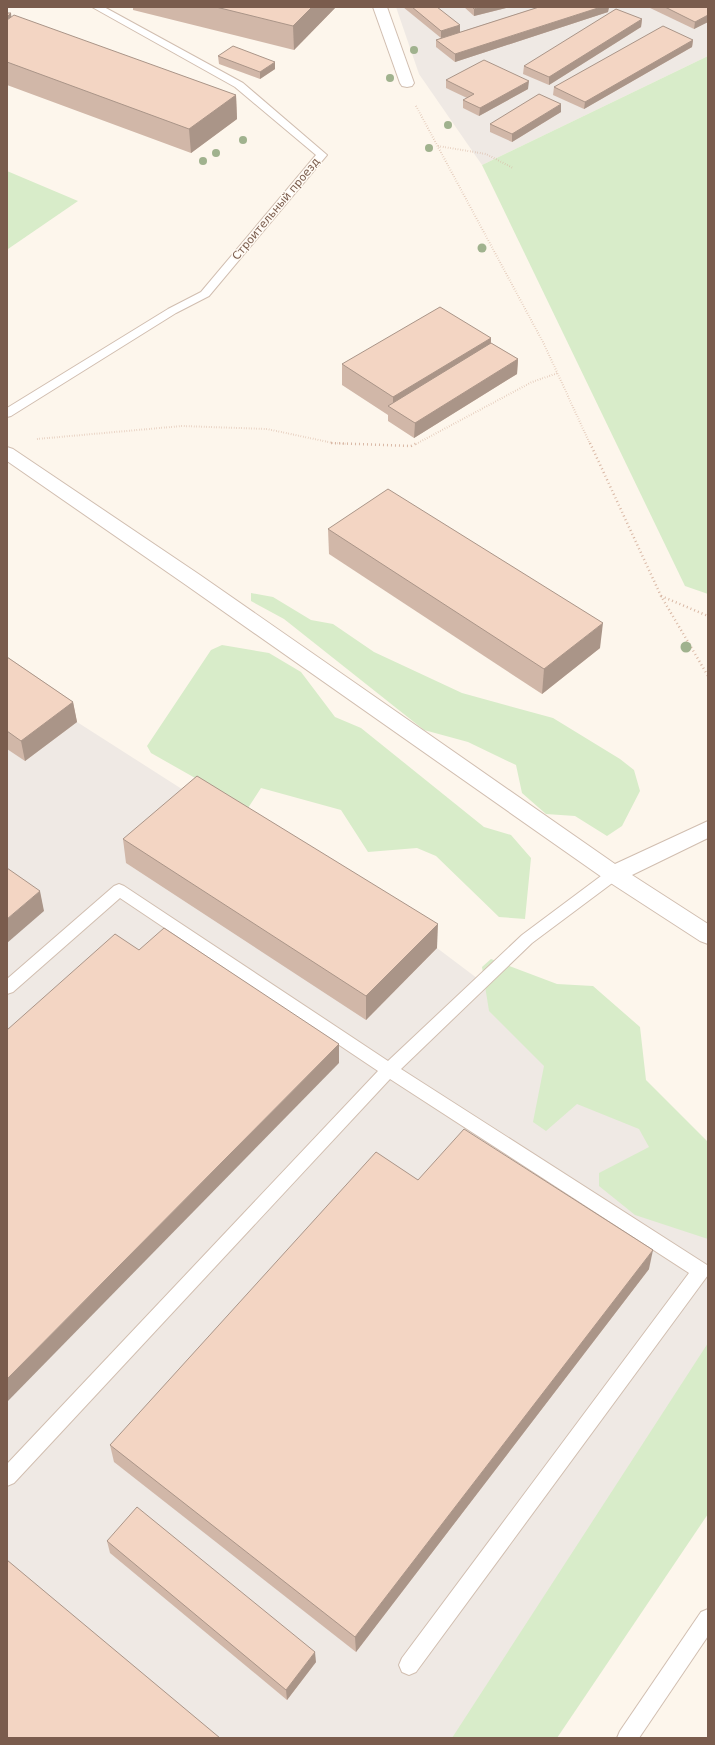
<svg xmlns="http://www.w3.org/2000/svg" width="715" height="1745" font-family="'DejaVu Sans',sans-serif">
	<rect width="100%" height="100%" fill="#fdf6ec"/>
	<g fill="#efe9e4">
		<polygon points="396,7 708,7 708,56 482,165 419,74"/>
		<polygon points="7,675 77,722 199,800 437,948 708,1152 708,1396 453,1738 7,1738"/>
	</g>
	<g fill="#d8ecc9">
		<polygon points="708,56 708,594 685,586 482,165"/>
		<polygon points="7,171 78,201 8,249 7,249"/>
		<polygon points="251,593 273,597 311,620 333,624 374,652 462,693 553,718 620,759 634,770 640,791 622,826 607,836 575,816 546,814 522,793 516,765 468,742 424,730 284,619 251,601"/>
		<polygon points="222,645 269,653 301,672 335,717 361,728 484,827 511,835 531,858 525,919 499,917 436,856 417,848 368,852 341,810 261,788 248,808 151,753 147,746 211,650"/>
		<polygon points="491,959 557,984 593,986 640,1027 646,1080 708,1142 708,1239 635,1215 599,1186 599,1173 649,1147 639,1129 577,1104 546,1131 533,1122 544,1066 489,1011 482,967"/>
		<polygon points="708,1343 708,1514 557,1738 452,1738"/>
	</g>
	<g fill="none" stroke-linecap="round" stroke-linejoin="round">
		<defs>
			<g id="lane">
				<polygon points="92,7 104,7 243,83 327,155 209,296 176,313 11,416 7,417 7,408 168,309 201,292 316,155 235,87"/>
				<polygon points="614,868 619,870 622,874 619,878 532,943 401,1069 707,1265 708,1275 416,1672 409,1675 402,1672 399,1665 402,1658 689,1273 390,1079 14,1483 7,1486 7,1464 378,1071 120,898 13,992 7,994 7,979 114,886 119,884 124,886 388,1061 522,935 609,870"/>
				<polygon points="708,1609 708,1636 639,1738 617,1738 620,1731 701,1612"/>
			</g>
			<g id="street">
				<polygon points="373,7 387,7 414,83 412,86 407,87 402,86 400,83"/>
				<polygon points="7,447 13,449 200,575 615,864 708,821 708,838 632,875 708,924 708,944 700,941 606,880 186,585 7,461"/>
			</g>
		</defs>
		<use href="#lane" stroke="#d1beb0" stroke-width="2"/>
		<use href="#street" stroke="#d1beb0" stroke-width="2"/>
		<g stroke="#d9b8a5" stroke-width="2" stroke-dasharray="0.5 2" stroke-linecap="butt">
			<polyline points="416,106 544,344 590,444"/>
			<polyline points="438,146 486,154 513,168"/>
			<polyline points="37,439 182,426 267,429 333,443 348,444"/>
			<polyline points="416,444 532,382 558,373"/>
		</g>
		<g stroke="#d9b8a5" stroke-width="2.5" stroke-dasharray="1 3" stroke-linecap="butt">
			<polyline points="331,443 411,446 417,443"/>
			<polyline points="590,443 661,596 708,676"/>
			<polyline points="661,596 708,616"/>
		</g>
		<use href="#lane" fill="#fff" fill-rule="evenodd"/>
		<use href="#street" fill="#fff" fill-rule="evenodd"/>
	</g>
	<g fill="#a0b28e">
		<circle cx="414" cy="50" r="4"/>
		<circle cx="390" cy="78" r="4"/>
		<circle cx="448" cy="125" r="4"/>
		<circle cx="243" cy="140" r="4"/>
		<circle cx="429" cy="148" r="4"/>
		<circle cx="216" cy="153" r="4"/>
		<circle cx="203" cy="161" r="4"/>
		<circle cx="482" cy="248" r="4.5"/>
		<circle cx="686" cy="647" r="5.5"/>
	</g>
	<g fill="#d1b7a8">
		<polygon points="133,7 336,7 294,50 133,10"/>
		<polygon points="403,7 437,7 460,32 539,7 609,7 608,12 455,62 436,47 436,40 441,38"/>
		<polygon points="464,7 510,7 474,16"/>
		<polygon points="648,7 708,7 708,22 694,29"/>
		<polygon points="7,13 11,17 236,95 237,119 191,153 7,85"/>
		<polygon points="642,19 641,27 549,85 523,74 524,66"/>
		<polygon points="693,40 692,47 584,109 553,95 554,87"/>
		<polygon points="218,56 275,69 260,79 219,64"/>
		<polygon points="446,80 528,89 479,116 463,108 463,100 467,98 446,88"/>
		<polygon points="561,112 512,142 490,132 490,124"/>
		<polygon points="491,338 491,343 518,359 517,374 414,438 388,421 388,415 342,385 342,364"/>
		<polygon points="328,529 600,648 542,694 329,554"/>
		<polygon points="7,657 73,702 77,722 25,761 7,749"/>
		<polygon points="123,839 437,948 366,1020 126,863"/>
		<polygon points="418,1180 649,1269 356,1652 114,1462 110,1445"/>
		<polygon points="107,1541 316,1662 287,1700 110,1553"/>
	</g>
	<g fill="#aa9588">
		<polygon points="312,7 336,7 294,50 293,26"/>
		<polygon points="480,7 510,7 474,16 474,9"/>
		<polygon points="601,7 609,7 608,12 455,62 455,54"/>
		<polygon points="11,13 13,33 7,39 7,17"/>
		<polygon points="708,15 708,22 694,29 695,22"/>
		<polygon points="642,19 641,27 549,85 549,77"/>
		<polygon points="460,25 460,33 441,38 441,31"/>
		<polygon points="693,40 692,47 584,109 585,102"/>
		<polygon points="275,62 275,69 260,79 260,72"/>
		<polygon points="529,81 528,89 479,116 480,108"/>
		<polygon points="236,95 237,119 191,153 189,129"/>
		<polygon points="561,104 561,112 512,142 512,134"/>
		<polygon points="491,338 490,359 393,409 393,397"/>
		<polygon points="518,359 517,374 414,438 415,423"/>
		<polygon points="603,623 600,648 542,694 544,669"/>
		<polygon points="73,702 77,722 25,761 21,741"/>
		<polygon points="40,891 44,911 7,943 7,919"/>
		<polygon points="438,924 437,948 366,1020 366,996"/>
		<polygon points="339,1044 339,1063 7,1402 7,1379"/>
		<polygon points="653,1250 649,1269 356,1652 355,1637"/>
		<polygon points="315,1652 316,1662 287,1700 286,1690"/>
	</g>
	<g fill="#f3d5c3" stroke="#aa9588">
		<polygon points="216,7 312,7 293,26"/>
		<polygon points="412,7 437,7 460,25 441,31"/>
		<polygon points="472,7 480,7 474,9"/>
		<polygon points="539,7 601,7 455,54 436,40"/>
		<polygon points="665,7 708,7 708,15 695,22"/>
		<polygon points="616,9 642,19 549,77 524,66"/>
		<polygon points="7,13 11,13 7,17"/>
		<polygon points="14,15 236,95 189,129 7,62 7,20"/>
		<polygon points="663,26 693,40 585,102 554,87"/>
		<polygon points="233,46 275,62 260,72 218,56"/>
		<polygon points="484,60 529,81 480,108 463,100 474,94 446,80"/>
		<polygon points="539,94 561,104 512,134 490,124"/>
		<polygon points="440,307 491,338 393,397 342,364"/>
		<polygon points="491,343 518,359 415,423 388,406"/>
		<polygon points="388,489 603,623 544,669 328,529"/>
		<polygon points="7,657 73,702 21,741 7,731"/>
		<polygon points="197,776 438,924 366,996 123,839"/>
		<polygon points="7,868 40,891 7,919"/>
		<polygon points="164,928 339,1044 7,1379 7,1030 115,934 139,950"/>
		<polygon points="464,1129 653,1250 355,1637 110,1445 376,1152 418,1180"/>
		<polygon points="137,1507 315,1652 286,1690 107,1541"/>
		<polygon points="7,1560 220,1738 7,1738"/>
	</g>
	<g text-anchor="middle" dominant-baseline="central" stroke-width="3" stroke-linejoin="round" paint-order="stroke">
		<g font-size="11" fill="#7a5c4d" stroke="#fffaf3">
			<text transform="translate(276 209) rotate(-50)">Строительный проезд</text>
		</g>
	</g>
	<rect width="715" height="1745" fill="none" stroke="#7a5c4d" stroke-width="16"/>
</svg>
